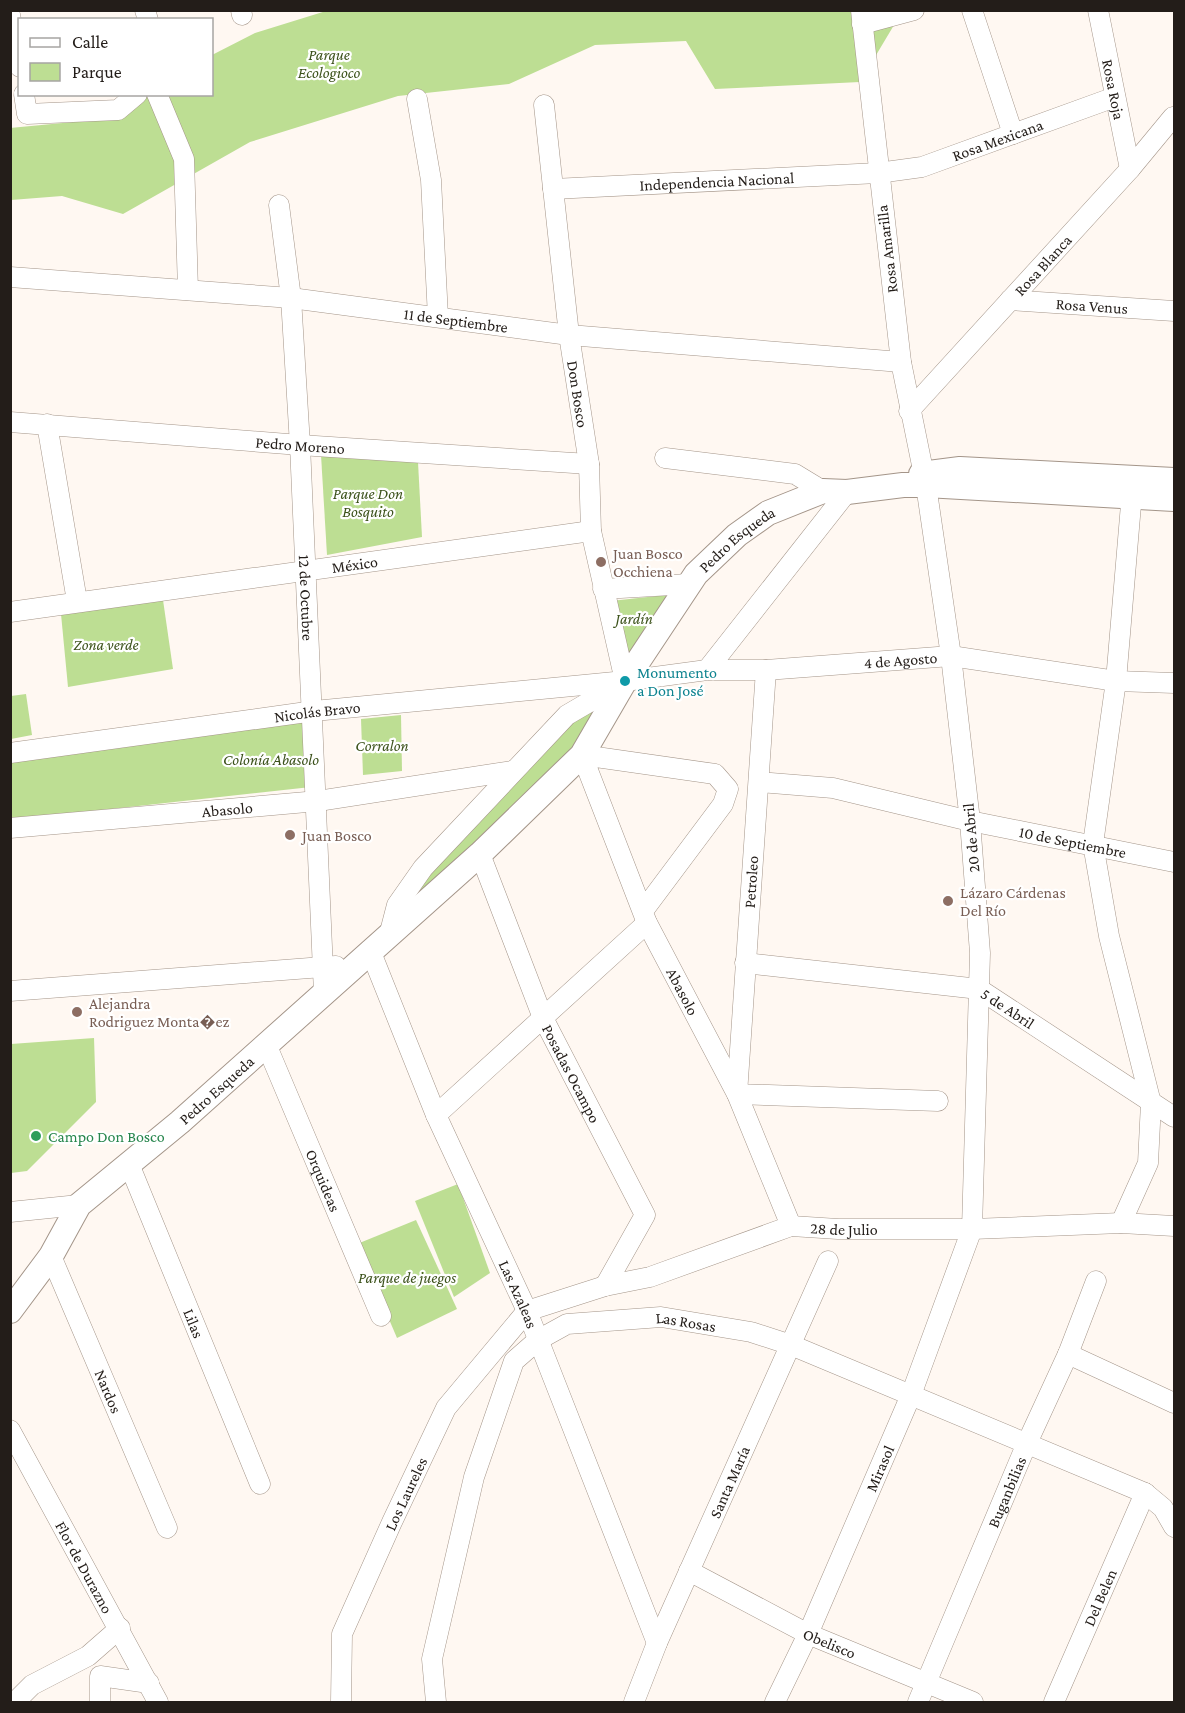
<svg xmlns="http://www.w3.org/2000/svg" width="1185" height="1713" font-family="'Crimson Pro',serif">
	<rect width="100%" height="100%" fill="#fff8f2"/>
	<g fill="#bdde93">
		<polygon points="326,11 920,11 900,15 860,82 715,89 686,41 595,45 509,84 398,96 250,142 123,214 62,196 11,200 10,128 115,118 145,95 212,94 212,55 255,33"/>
		<polygon points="321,455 418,462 422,537 327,555"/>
		<polygon points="675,594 627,664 611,601"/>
		<polygon points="163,600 173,669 68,687 61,614"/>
		<polygon points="26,694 32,735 11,739 11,696"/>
		<polygon points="608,698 592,730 435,883 411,894 570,718"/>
		<polygon points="401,715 402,771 363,775 361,719"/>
		<polygon points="309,721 311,787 11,820 10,763"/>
		<polygon points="94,1038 96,1102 27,1171 11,1173 11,1044"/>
		<polygon points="458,1184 490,1273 454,1297 415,1201"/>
		<polygon points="416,1220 457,1309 397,1338 357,1244"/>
	</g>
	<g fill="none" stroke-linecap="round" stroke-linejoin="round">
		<defs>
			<g id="minor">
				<polyline points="145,10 148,20"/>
				<polyline points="241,10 242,15"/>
				<polyline points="972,10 1013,134"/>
				<path id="s1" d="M 1098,10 L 1130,169"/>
				<polyline points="10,15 20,67"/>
				<polyline points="862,24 914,10"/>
				<polyline points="24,94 27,114 118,110 137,94"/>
				<polyline points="157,94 184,159 188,290"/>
				<polyline points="417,99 431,180 438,317"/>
				<path id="s2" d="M 544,105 L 569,335 L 589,464 L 591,531 L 625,681"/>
				<path id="s3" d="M 553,189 L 878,173 L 922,167 L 1115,97"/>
				<path id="s4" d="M 279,205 L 291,298 L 300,445 L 324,993"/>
				<path id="s5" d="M 10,277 L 291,298 L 569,335 L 901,362"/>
				<path id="s6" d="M 1010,300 L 1174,311"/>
				<path id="s7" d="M 909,411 L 1130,169 L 1173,117"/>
				<path id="s8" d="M 10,422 L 300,445 L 589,464"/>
				<polyline points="47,424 77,601"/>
				<polyline points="665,458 795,474 823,491"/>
				<polyline points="603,589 689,584"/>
				<path id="s9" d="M 10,612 L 591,531"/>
				<polyline points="707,670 847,492"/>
				<polyline points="766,670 737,1094 938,1101"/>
				<path id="s10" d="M 10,753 L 314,711 L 625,681 L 707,670 L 766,670 L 951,656 L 1116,681 L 1174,683"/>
				<path id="s11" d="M 759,782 L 833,788 L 970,821 L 1174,862"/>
				<path id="s12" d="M 10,828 L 318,801 L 512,771"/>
				<path id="s13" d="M 480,854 L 543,1018 L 645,1215 L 605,1286"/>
				<path id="s14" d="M 643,911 L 723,804 L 728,789 L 715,774 L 582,755 L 647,923 L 737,1094 L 791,1226"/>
				<polyline points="390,932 397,905 423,868 567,715 620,684"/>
				<path id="s15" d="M 370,950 L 436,1115 L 527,1311 L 657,1643"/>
				<path id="s16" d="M 745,963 L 979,989 L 1174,1117"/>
				<polyline points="10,991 336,966"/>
				<path id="s17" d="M 266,1044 L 381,1316"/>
				<polyline points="436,1115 647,923"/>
				<path id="s18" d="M 129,1164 L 260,1484"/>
				<polyline points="10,1212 79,1205"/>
				<polyline points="1121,1223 1148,1163 1151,1103 1109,936 1093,844 1116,681 1133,481"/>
				<path id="s19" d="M 51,1256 L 167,1528"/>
				<polyline points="1068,1354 1174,1403"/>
				<path id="s20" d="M 10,1430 L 158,1702"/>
				<path id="s21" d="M 689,1571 L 808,1634 L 973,1702"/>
				<polyline points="15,1702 32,1685 88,1656 120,1628"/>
				<polyline points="100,1702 100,1676 149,1683"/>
				<path id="s22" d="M 341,1702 L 342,1634 L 392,1522 L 446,1408 L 527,1311 L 605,1286 L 650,1277 L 791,1226 L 838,1229 L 972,1229 L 1121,1223 L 1174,1226"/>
				<path id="s23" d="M 436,1702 L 432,1659 L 474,1477 L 514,1361 L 538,1340 L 567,1324 L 661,1317 L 751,1332 L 791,1345 L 1145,1493 L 1163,1508 L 1174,1527"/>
				<path id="s24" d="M 634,1702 L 657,1643 L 828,1261"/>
				<path id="s25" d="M 775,1702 L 808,1634 L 911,1395 L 972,1229 L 980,953 L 970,821 L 951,656 L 926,485 L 901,362 L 861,10"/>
				<path id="s26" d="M 918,1702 L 1027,1443 L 1068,1354 L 1096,1281"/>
				<path id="s27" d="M 1054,1702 L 1145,1493"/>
			</g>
			<g id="tertiary">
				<polyline points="921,474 960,469 1174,480"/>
				<path id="s28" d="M 10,1311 L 51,1256 L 79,1205 L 180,1122 L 480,854 L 582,755 L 625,681 L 696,574 L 737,535 L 768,513 L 823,491 L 847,492 L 903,485 L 926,485 L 1174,499"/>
			</g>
		</defs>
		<use href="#minor" stroke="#a49589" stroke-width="21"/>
		<use href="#tertiary" stroke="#a49589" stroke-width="26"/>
		<use href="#minor" stroke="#fff" stroke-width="20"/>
		<use href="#tertiary" stroke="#fff" stroke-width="24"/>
	</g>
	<g fill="#8d6e63" stroke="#fff" stroke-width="2">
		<circle cx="601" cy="562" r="6"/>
		<circle cx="290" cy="835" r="6"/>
		<circle cx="948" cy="901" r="6"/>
		<circle cx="77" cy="1012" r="6"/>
	</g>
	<circle fill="#0f9aa8" stroke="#fff" stroke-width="2" cx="625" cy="681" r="6"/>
	<circle fill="#2e9e5b" stroke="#fff" stroke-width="2" cx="36" cy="1136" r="6"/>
	<g text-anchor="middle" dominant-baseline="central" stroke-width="4.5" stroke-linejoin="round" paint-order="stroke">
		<g font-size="16" font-style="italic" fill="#3c521b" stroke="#fff">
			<text x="329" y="54">Parque<tspan x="329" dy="18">Ecologioco</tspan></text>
			<text x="368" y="493">Parque Don<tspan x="368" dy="18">Bosquito</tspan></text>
			<text x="634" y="618">Jardín</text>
			<text x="106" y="644">Zona verde</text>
			<text x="382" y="745">Corralon</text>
			<text x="271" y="759">Colonía Abasolo</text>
			<text x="407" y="1277">Parque de juegos</text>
		</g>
		<g font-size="16" fill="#231d19" stroke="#fff">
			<text stroke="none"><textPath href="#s1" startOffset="81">Rosa Roja</textPath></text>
			<text stroke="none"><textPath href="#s3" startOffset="450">Rosa Mexicana</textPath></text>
			<text stroke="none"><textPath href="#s3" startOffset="164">Independencia Nacional</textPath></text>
			<text transform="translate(887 249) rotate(-97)">Rosa Amarilla</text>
			<text stroke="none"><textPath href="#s7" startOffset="198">Rosa Blanca</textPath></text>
			<text stroke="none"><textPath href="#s6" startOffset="82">Rosa Venus</textPath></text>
			<text stroke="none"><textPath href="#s5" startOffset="448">11 de Septiembre</textPath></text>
			<text stroke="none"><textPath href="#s2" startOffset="291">Don Bosco</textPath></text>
			<text stroke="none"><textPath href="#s8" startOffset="291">Pedro Moreno</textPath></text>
			<text stroke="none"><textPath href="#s28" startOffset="1070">Pedro Esqueda</textPath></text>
			<text stroke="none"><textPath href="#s9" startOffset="348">México</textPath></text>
			<text stroke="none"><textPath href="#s4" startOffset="394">12 de Octubre</textPath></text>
			<text stroke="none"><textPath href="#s10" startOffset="896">4 de Agosto</textPath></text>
			<text stroke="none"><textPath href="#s10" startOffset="310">Nicolás Bravo</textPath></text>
			<text stroke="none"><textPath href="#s12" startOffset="218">Abasolo</textPath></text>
			<text transform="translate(971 838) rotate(-95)">20 de Abril</text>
			<text stroke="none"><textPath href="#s11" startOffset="320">10 de Septiembre</textPath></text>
			<text transform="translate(751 882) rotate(-86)">Petroleo</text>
			<text stroke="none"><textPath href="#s14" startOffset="561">Abasolo</textPath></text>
			<text stroke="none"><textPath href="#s16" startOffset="270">5 de Abril</textPath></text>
			<text stroke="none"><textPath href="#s13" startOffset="238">Posadas Ocampo</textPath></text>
			<text stroke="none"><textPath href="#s28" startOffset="306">Pedro Esqueda</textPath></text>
			<text stroke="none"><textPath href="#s17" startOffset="148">Orquideas</textPath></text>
			<text stroke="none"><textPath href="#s22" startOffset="774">28 de Julio</textPath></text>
			<text stroke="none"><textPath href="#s15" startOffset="375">Las Azaleas</textPath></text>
			<text stroke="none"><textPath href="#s23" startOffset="537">Las Rosas</textPath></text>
			<text stroke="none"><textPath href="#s18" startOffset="172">Lilas</textPath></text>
			<text stroke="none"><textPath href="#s19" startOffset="147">Nardos</textPath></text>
			<text stroke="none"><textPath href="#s25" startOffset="256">Mirasol</textPath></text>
			<text stroke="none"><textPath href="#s24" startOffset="240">Santa María</textPath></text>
			<text stroke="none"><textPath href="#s26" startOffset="228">Buganbilias</textPath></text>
			<text stroke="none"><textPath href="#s22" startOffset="222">Los Laureles</textPath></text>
			<text stroke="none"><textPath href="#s20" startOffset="156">Flor de Durazno</textPath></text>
			<text stroke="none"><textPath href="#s27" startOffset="114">Del Belen</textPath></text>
			<text stroke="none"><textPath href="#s21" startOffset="158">Obelisco</textPath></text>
		</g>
		<g font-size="16" fill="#785e54" stroke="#fff" text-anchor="start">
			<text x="613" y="553">Juan Bosco<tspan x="613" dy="18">Occhiena</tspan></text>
			<text x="302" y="835">Juan Bosco</text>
			<text x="960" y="892">Lázaro Cárdenas<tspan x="960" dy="18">Del Río</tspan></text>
			<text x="89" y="1003">Alejandra<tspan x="89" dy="18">Rodriguez Monta�ez</tspan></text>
		</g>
		<g font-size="16" fill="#0d838f" stroke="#fff" text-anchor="start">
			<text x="637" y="672">Monumento<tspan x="637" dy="18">a Don José</tspan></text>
		</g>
		<g font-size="16" fill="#27864d" stroke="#fff" text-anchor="start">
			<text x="48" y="1136">Campo Don Bosco</text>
		</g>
	</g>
	<rect width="1185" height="1713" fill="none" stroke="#231d19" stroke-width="24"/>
	<rect x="18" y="18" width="195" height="78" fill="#ffffff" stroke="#a7a5a3" stroke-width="1.5"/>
	<rect x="30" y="38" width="30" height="9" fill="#ffffff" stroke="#a7a5a3" stroke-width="1.5"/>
	<text x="72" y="48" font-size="18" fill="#231d19">Calle</text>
	<rect x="30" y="63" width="30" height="18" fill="#bdde93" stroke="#a7a5a3" stroke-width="1.5"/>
	<text x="72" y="78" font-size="18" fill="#231d19">Parque</text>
</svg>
